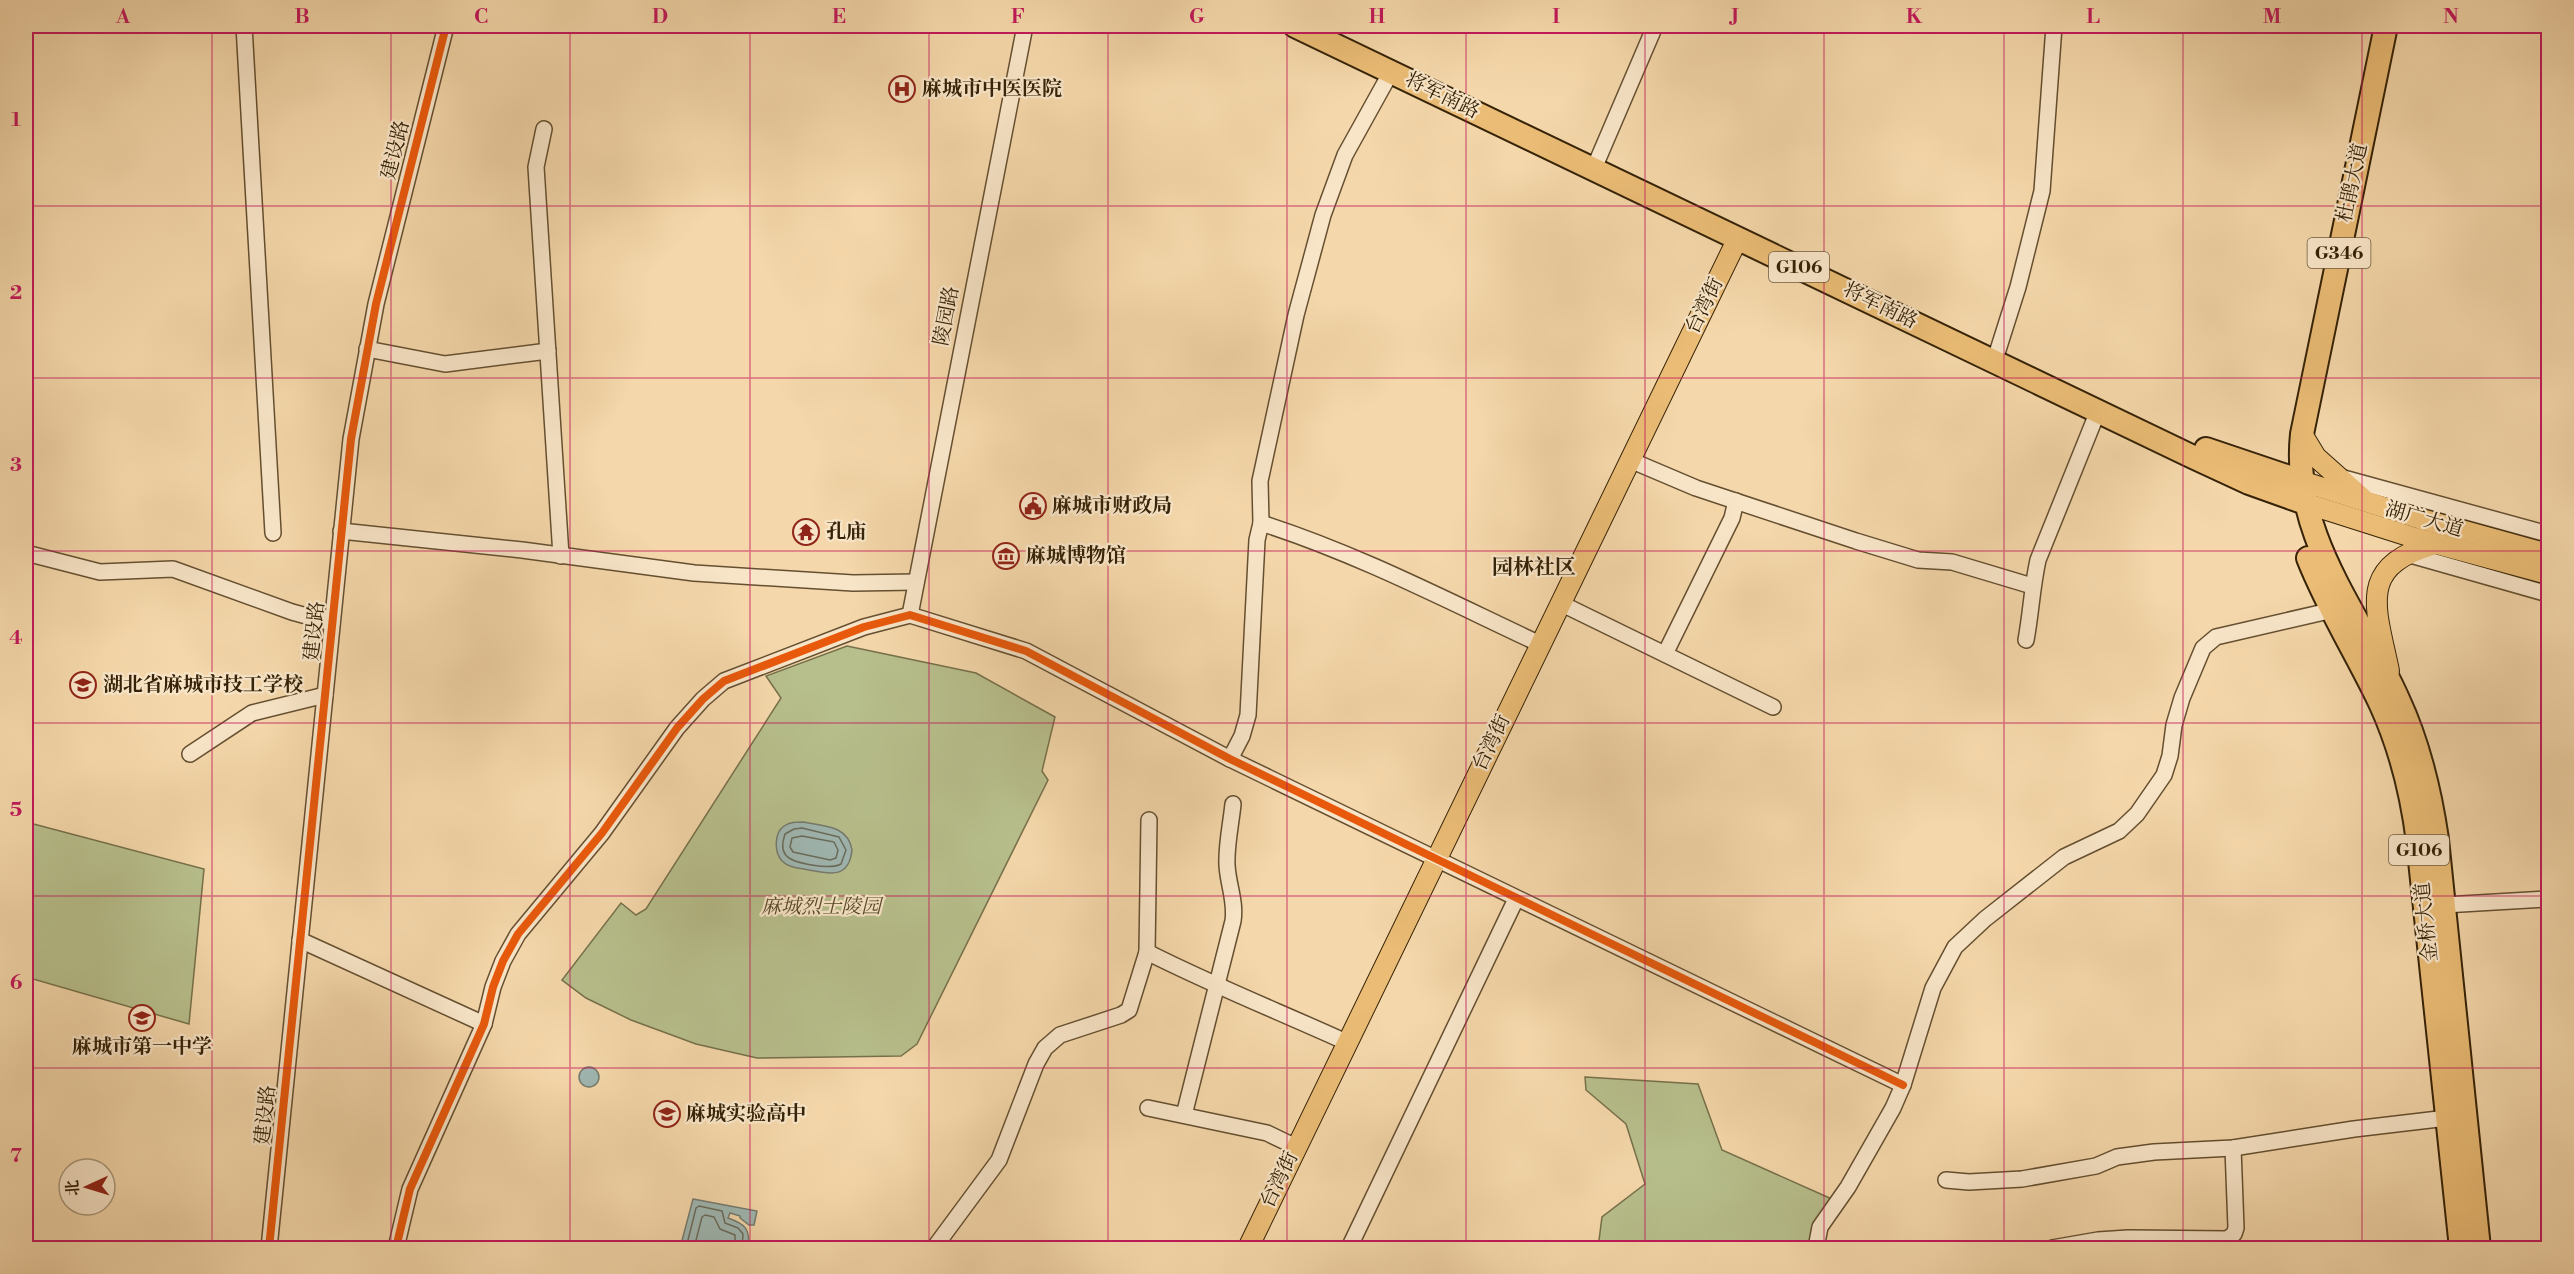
<svg xmlns="http://www.w3.org/2000/svg" width="2574" height="1274" font-family="'Libre Bodoni','Noto Serif SC',serif">
	<rect width="100%" height="100%" fill="#f4d7aa"/>
	<filter id="stains"><feTurbulence type="fractalNoise" baseFrequency=".00333" numOctaves="4"/><feColorMatrix values="0 0 0 0 .2 0 0 0 0 .09 0 0 0 0 .02 0 0 0 .5 -.17"/></filter>
	<radialGradient id="worn" r=".72"><stop offset=".6" stop-color="#630" stop-opacity="0"/><stop offset="1" stop-color="#630" stop-opacity=".3"/></radialGradient>
	<g fill="#b7bf8c" stroke="#76704a" stroke-width="1.5">
		<polygon points="847,646 976,673 1055,717 1042,771 1048,780 917,1044 901,1056 757,1058 696,1044 631,1020 586,998 562,980 621,903 636,915 646,909 781,698 766,676"/>
		<polygon points="26,822 204,869 189,1024 26,977"/>
		<polygon points="1585,1077 1698,1084 1722,1150 1834,1200 1813,1248 1598,1248 1602,1217 1645,1184 1626,1124 1586,1090"/>
	</g>
	<g fill="#9fb7b2" stroke="#757b6e" stroke-width="1.5">
		<path d="M 803,822 C 823,826 848,825 852,850 C 849,879 830,874 809,870 C 800,868 789,868 782,861 C 774,852 774,833 784,826 C 790,822 796,822 803,822 Z"/>
		<circle cx="589" cy="1077" r="10"/>
		<path d="M 693,1199 L 757,1211 L 754,1225 L 749,1225 L 740,1218 L 740,1216 L 730,1213 L 728,1218 C 745,1224 751,1229 748,1248 L 680,1248 Z"/>
	</g>
	<g fill="none" stroke-linecap="round" stroke-linejoin="round">
		<g stroke="#6a6c5c" stroke-width="1.5">
			<path d="M 802,828 L 839,837 L 846,850 L 841,864 C 831,870 791,864 785,854 C 781,848 783,841 785,834 L 794,829 Z"/>
			<polygon points="802,836 834,842 838,850 836,858 830,860 793,852 790,847 792,838"/>
			<polyline points="686,1248 696,1208 699,1206 722,1211 725,1223 738,1228 743,1234 742,1248"/>
			<polyline points="694,1248 702,1217 705,1215 714,1217 720,1229 735,1235 735,1248"/>
		</g>
		<defs>
			<g id="minor">
				<polyline points="244,26 273,533"/>
				<polyline points="544,129 536,167 561,556"/>
				<polyline points="1598,159 1655,26"/>
				<polyline points="367,349 445,364 548,351"/>
				<polyline points="1998,350 2018,287 2042,191 2054,26"/>
				<polyline points="1630,460 1696,488 1856,541 1918,560 1952,562 2032,586"/>
				<polyline points="2340,477 2548,534"/>
				<path d="M 1261,523 C 1358,554 1448,601 1540,644"/>
				<polyline points="341,531 522,550 694,573 853,583 916,582"/>
				<polyline points="26,553 100,572 173,569 292,612 332,623"/>
				<polyline points="2407,554 2548,594"/>
				<polyline points="1560,603 1773,707"/>
				<polyline points="910,615 1025,26"/>
				<path d="M 2026,640 C 2031,613 2032,587 2038,560 L 2098,411"/>
				<polyline points="1665,654 1732,518 1736,501"/>
				<polyline points="190,754 252,713 325,695"/>
				<polyline points="1230,759 1242,736 1248,715 1257,540 1261,523 1260,481 1296,315 1323,215 1345,155 1391,72"/>
				<polyline points="2444,905 2548,899"/>
				<polyline points="300,940 484,1024"/>
				<path d="M 1147,952 C 1212,985 1280,1012 1346,1042"/>
				<polyline points="1148,1108 1267,1133 1296,1147"/>
				<path d="M 1184,1115 L 1233,921 C 1236,901 1228,885 1227,865 C 1226,846 1231,824 1233,804"/>
				<polyline points="1946,1180 1969,1182 2022,1179 2096,1166 2117,1157 2154,1152 2233,1148 2354,1129 2447,1118"/>
				<polyline points="269,1248 351,439 376,304 446,26"/>
				<polyline points="396,1248 410,1189 484,1024 493,987 503,961 518,934 602,833 677,728 703,699 724,681 864,627 910,615 1026,651 1230,759 1903,1085"/>
				<polyline points="934,1248 999,1160 1036,1064 1045,1048 1060,1035 1121,1015 1129,1010 1147,952 1149,820"/>
				<polyline points="1349,1248 1516,899"/>
				<polyline points="1816,1248 1820,1227 1848,1187 1893,1108 1903,1085 1933,988 1955,947 1985,919 2064,857 2119,831 2137,814 2164,775 2170,756 2174,725 2182,698 2203,648 2216,637 2333,610"/>
				<polyline points="2052,1248 2098,1240 2128,1238 2227,1239 2234,1234 2236,1228 2233,1148"/>
			</g>
			<g id="major">
				<polyline points="2302,434 2316,457 2362,498"/>
				<polyline points="2301,481 2421,519 2548,554"/>
				<polyline points="2305,503 2415,538 2548,574"/>
				<path d="M 2389,671 C 2376,607 2356,566 2435,544"/>
				<polyline points="1248,1248 1738,238"/>
			</g>
			<g id="highway">
				<polyline points="1295,26 2193,457 2249,483 2305,503"/>
				<path d="M 2386,26 L 2302,434 C 2291,536 2359,611 2398,699 C 2419,744 2430,791 2437,839 L 2479,1248"/>
				<polyline points="2206,449 2301,481"/>
				<path d="M 2308,558 C 2328,609 2358,656 2381,705 C 2401,749 2412,794 2418,842 L 2461,1248"/>
			</g>
		</defs>
		<use href="#minor" stroke="#654f30" stroke-width="18"/>
		<use href="#major" stroke="#352207" stroke-width="22"/>
		<use href="#highway" stroke="#352207" stroke-width="26"/>
		<use href="#minor" stroke="#f8e5c8" stroke-width="15"/>
		<use href="#major" stroke="#eabc75" stroke-width="20"/>
		<use href="#highway" stroke="#eabc75" stroke-width="22"/>
		<defs>
			<g id="cycleway">
				<polyline points="269,1248 351,439 376,304 446,26"/>
				<polyline points="396,1248 410,1189 484,1024 493,987 503,961 518,934 602,833 677,728 703,699 724,681 864,627 910,615 1026,651 1230,759 1903,1085"/>
			</g>
		</defs>
		<use href="#cycleway" stroke="#f8e5c8" stroke-width="11"/>
		<use href="#cycleway" stroke="#e8590c" stroke-width="8"/>
	</g>
	<path fill="none" stroke="#c2185b" stroke-width="1.5" stroke-opacity="0.55" d="M 212,26 L 212,1248M 391,26 L 391,1248M 570,26 L 570,1248M 750,26 L 750,1248M 929,26 L 929,1248M 1108,26 L 1108,1248M 1287,26 L 1287,1248M 1466,26 L 1466,1248M 1645,26 L 1645,1248M 1824,26 L 1824,1248M 2004,26 L 2004,1248M 2183,26 L 2183,1248M 2362,26 L 2362,1248M 26,206 L 2548,206M 26,378 L 2548,378M 26,551 L 2548,551M 26,723 L 2548,723M 26,896 L 2548,896M 26,1068 L 2548,1068"/>
	<defs>
		<symbol id="hospital-ring" viewBox="-11 -11 22 22"><circle r="9.5" fill="#f8e5c8" stroke="#8f2418" stroke-width="1.5"/><path d="M-5-5h3v3.5h4V-5h3V5h-3V1.5h-4V5h-3Z" fill="#8f2418"/></symbol>
		<symbol id="civic-ring" viewBox="-11 -11 22 22"><circle r="9.5" fill="#f8e5c8" stroke="#8f2418" stroke-width="1.5"/><path d="M-.6-6.5H3V-4.5H.6V-3L4-1V1h2V6H-6V1h2V-1L-.6-3ZM-1.2 2.5V6h2.4V2.5Z" fill="#8f2418"/></symbol>
		<symbol id="temple-ring" viewBox="-11 -11 22 22"><circle r="9.5" fill="#f8e5c8" stroke="#8f2418" stroke-width="1.5"/><path d="M0-6L5-2H3V0L6.5 2.5H4V6H1.5V3h-3V6H-4V2.5H-6.5L-3 0V-2H-5Z" fill="#8f2418"/></symbol>
		<symbol id="museum-ring" viewBox="-11 -11 22 22"><circle r="9.5" fill="#f8e5c8" stroke="#8f2418" stroke-width="1.5"/><path d="M0-6L6-3V-2H-6V-3ZM-5-1h2V3h-2ZM-1-1h2V3h-2ZM3-1h2V3H3ZM-6 4H6V6H-6Z" fill="#8f2418"/></symbol>
		<symbol id="school-ring" viewBox="-11 -11 22 22"><circle r="9.5" fill="#f8e5c8" stroke="#8f2418" stroke-width="1.5"/><path d="M0-5L7-2L0 1L-7-2ZM-4 1L0 2.5L4 1V4Q0 6-4 4Z" fill="#8f2418"/></symbol>
	</defs>
	<g fill-rule="evenodd">
		<use href="#hospital-ring" x="887" y="74" width="30" height="30"/>
		<use href="#civic-ring" x="1018" y="491" width="30" height="30"/>
		<use href="#temple-ring" x="791" y="517" width="30" height="30"/>
		<use href="#museum-ring" x="991" y="541" width="30" height="30"/>
		<use href="#school-ring" x="68" y="670" width="30" height="30"/>
		<use href="#school-ring" x="127" y="1003" width="30" height="30"/>
		<use href="#school-ring" x="652" y="1099" width="30" height="30"/>
	</g>
	<g text-anchor="middle" dominant-baseline="central" stroke-width="4.5" stroke-linejoin="round" paint-order="stroke">
		<g fill="#f8e5c8" stroke="#705c41" stroke-width="1.5">
			<rect x="2307.5" y="238" width="63" height="30" rx="4.5"/>
			<rect x="1769" y="252" width="60" height="30" rx="4.5"/>
			<rect x="2389" y="835" width="60" height="30" rx="4.5"/>
		</g>
		<g font-size="18" font-weight="bold" fill="#352207">
			<text x="2339" y="253">G346</text>
			<text x="1799" y="267">G106</text>
			<text x="2419" y="850">G106</text>
		</g>
		<g font-size="20" font-weight="bold" fill="#352207" stroke="#f8e5c8" text-anchor="start">
			<text x="922" y="89">麻城市中医医院</text>
			<text x="1052" y="506">麻城市财政局</text>
			<text x="826" y="532">孔庙</text>
			<text x="1026" y="556">麻城博物馆</text>
			<text x="103" y="685">湖北省麻城市技工学校</text>
			<text x="142" y="1047" text-anchor="middle">麻城市第一中学</text>
			<text x="686" y="1114">麻城实验高中</text>
		</g>
		<g font-size="20" fill="#352207" stroke="#f8e5c8">
			<text transform="translate(1442 96) rotate(26)">将军南路</text>
			<text transform="translate(396 150) rotate(-76)">建设路</text>
			<text transform="translate(2353 183) rotate(-78)">杜鹃大道</text>
			<text transform="translate(1705 306) rotate(-64)">台湾街</text>
			<text transform="translate(1880 306) rotate(26)">将军南路</text>
			<text transform="translate(947 316) rotate(-79)">陵园路</text>
			<text transform="translate(2424 520) rotate(16)">湖广大道</text>
			<text transform="translate(315 631) rotate(-84)">建设路</text>
			<text transform="translate(1492 743) rotate(-64)">台湾街</text>
			<text transform="translate(2427 922) rotate(-96)">金桥大道</text>
			<text transform="translate(266 1115) rotate(-84)">建设路</text>
			<text transform="translate(1280 1180) rotate(-64)">台湾街</text>
		</g>
		<g font-size="20" font-style="italic" fill="#564928" stroke="#f8e5c8">
			<text x="821" y="907">麻城烈士陵园</text>
		</g>
		<g font-size="21" font-weight="bold" fill="#352207" stroke="#f8e5c8">
			<text x="1534" y="568">园林社区</text>
		</g>
	</g>
	<rect width="2574" height="1274" fill="none" stroke="#f4d7aa" stroke-width="66"/>
	<g transform="translate(87 1187) rotate(266)"><circle r="28" fill="#f8e5c8" stroke="#aa977b" stroke-width="1.5"/>
	<path d="M0-4.5L10 22L0 15L-10 22Z" fill="#8f2418"/>
	<text y="-9" font-size="16" font-weight="bold" text-anchor="middle" fill="#352207">北</text>
	</g>
	<rect x="33" y="33" width="2508" height="1208" fill="none" stroke="#c2185b" stroke-width="2"/>
	<g font-size="20" text-anchor="middle" font-weight="bold" fill="#c2185b">
		<text x="123" y="23">A</text>
		<text x="302" y="23">B</text>
		<text x="481" y="23">C</text>
		<text x="660" y="23">D</text>
		<text x="839" y="23">E</text>
		<text x="1018" y="23">F</text>
		<text x="1197" y="23">G</text>
		<text x="1377" y="23">H</text>
		<text x="1556" y="23">I</text>
		<text x="1735" y="23">J</text>
		<text x="1914" y="23">K</text>
		<text x="2093" y="23">L</text>
		<text x="2272" y="23">M</text>
		<text x="2451" y="23">N</text>
		<text x="16" y="126">1</text>
		<text x="16" y="299">2</text>
		<text x="16" y="471">3</text>
		<text x="16" y="644">4</text>
		<text x="16" y="816">5</text>
		<text x="16" y="989">6</text>
		<text x="16" y="1162">7</text>
	</g>
	<rect width="100%" height="100%" filter="url(#stains)"/>
	<rect width="100%" height="100%" fill="url(#worn)"/>
</svg>
